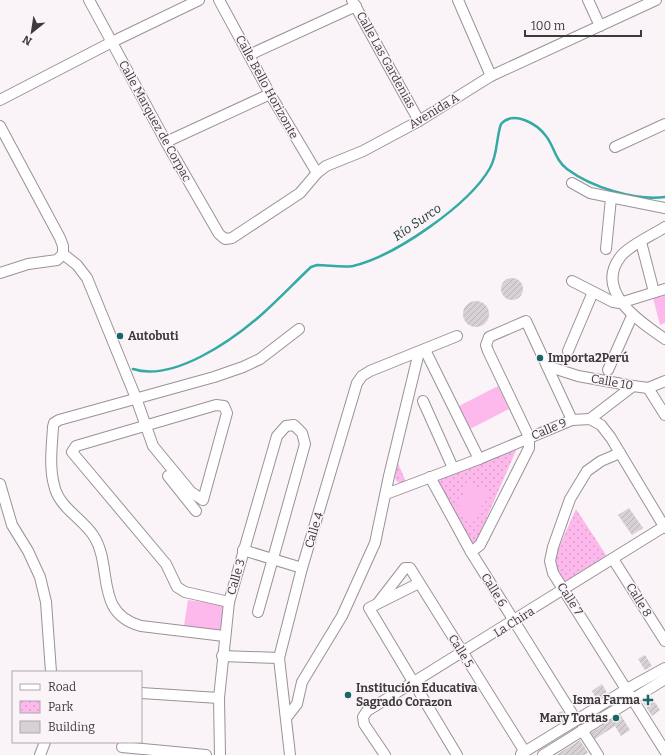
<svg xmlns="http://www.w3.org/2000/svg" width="665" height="755" font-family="Bitter,serif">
	<defs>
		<pattern id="park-dots" width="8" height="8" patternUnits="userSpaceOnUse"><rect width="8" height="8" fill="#fdb9ec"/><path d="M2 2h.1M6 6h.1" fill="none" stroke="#daa0cb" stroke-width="1.8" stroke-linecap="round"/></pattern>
		<pattern id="building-hatch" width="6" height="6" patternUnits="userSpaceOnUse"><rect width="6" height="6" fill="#d7d1d5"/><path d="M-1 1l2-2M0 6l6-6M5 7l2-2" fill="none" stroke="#b9b4b8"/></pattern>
	</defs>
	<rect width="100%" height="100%" fill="#faf3f8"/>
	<g fill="url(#park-dots)">
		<polygon points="518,446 473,549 435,481"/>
		<polygon points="398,463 406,482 400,483 396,481 395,477"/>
		<polygon points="576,509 608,558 562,587 555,571 555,556"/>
	</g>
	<g fill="#fdb9ec">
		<polygon points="665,295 665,323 660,325 653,298"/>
		<polygon points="498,386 509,409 470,429 459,406"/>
		<polygon points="468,483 488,492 475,522 455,513"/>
		<polygon points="188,600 224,605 220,631 184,626"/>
	</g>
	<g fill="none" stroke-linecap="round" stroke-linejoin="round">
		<path stroke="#34aaa5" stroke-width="2.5" d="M 133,369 C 173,382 231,341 260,316 C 278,300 294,283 311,267 L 317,265 C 328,265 343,268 353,266 C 395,256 469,205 490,168 C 498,154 496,138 501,124 C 514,110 537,124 546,136 C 554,146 555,160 567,169 C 591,187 635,201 665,197"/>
	</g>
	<g fill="url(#building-hatch)">
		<circle cx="512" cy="289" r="11"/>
		<circle cx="476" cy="314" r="13"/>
		<polygon points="629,508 643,528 632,535 618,515"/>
		<polygon points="645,655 652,666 645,670 638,659"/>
		<polygon points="602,684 607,693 597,700 592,691"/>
		<polygon points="651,696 660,710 652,716 642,701"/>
		<polygon points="562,711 567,718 560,723 555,715"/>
		<polygon points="620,714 630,730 621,736 615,726 595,739 591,733"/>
		<polygon points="580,740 588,753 584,755 556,755"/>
	</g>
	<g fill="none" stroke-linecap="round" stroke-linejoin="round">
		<defs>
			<g id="minor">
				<polyline points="89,0 166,142 219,234 225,239 232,238 300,193 317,173 326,166 363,151 419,121 491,76 656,0"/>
				<polyline points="219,0 270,94 317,173"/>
				<polyline points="352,0 419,121"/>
				<polyline points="458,0 491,76"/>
				<polyline points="588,0 600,26"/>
				<polyline points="249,55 356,6"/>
				<polyline points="0,100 112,42 199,0"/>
				<polyline points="0,126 60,238 63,246 63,254"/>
				<polyline points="166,142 270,94"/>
				<polyline points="615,147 665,124"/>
				<polyline points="572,183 590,193 665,208"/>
				<path d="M 665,227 C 653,235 630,245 621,256 C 593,291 640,322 665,339"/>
				<polyline points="641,242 654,292"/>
				<polyline points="606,249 611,198"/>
				<polyline points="63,254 77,265 87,278 136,398 153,446 191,492 203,500 227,413 224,406 216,405 76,446 72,452 166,564 177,587 185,592 229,602"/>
				<polyline points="0,273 28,264 57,260 63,254"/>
				<polyline points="572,281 613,302 620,303 665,289"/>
				<polyline points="425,350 479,459"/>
				<polyline points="568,351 593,292"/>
				<polyline points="547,366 578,376 633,386 648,388 665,381"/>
				<polyline points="608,370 632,316"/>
				<polyline points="648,388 665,415"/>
				<polyline points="423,401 453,468"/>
				<polyline points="590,419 633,386"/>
				<polyline points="620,453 601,461 587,471 570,499 553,547 550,561 553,573 665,751"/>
				<polyline points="168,476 196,511"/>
				<polyline points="430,477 471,552 576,720"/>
				<polyline points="0,484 12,525 28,551 40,577 46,602 51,672"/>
				<polyline points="386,494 479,459 572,420 590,419 601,425 611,438 665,528"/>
				<polyline points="243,550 302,568"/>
				<polyline points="471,552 480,545 529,448 529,437 488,351 486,345 489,337 526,321 572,420"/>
				<polyline points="613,559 665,641"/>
				<polyline points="419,583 369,608 457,755"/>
				<polyline points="378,603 405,568 410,568 525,752"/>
				<path d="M 224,636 L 141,626 C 93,613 114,566 93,535 C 81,517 59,508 54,485 C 49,466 52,445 53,427 L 54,423 L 59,420 L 214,377 L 243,367 L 260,359 L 299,329"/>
				<polyline points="222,656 279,658"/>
				<polyline points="141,693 219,698"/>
				<polyline points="286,718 297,704 302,682 342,616 375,543 389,476 419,352"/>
				<polyline points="582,730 598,755"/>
				<polyline points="122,747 206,755"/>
				<polyline points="521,754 627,689 665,668"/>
				<polyline points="40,755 45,742"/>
				<polyline points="220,755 219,698 229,602 277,436 286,426 294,425 302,433 305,444 258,612"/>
				<polyline points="290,755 279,658 302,568 357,383 362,376 370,371 457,336"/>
				<polyline points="385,755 364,724 363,717 367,711 665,526"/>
				<polyline points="543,755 665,679"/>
			</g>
		</defs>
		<use href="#minor" stroke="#999297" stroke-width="12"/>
		<use href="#minor" stroke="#fff" stroke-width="10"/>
	</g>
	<g fill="#196764" stroke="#faf3f8" stroke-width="1.5">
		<circle cx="120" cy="336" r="4"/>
		<circle cx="540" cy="358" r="4"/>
		<circle cx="348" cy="695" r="4"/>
		<path d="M646 694h4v4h4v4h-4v4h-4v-4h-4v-4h4z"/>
		<circle cx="616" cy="718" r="4"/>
	</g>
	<g text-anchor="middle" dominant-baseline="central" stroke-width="3" stroke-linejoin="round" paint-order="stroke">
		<g font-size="12" fill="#3d3a3c" stroke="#faf3f8">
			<text transform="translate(386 60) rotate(61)">Calle Las Gardenias</text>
			<text transform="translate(267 87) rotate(61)">Calle Bello Horizonte</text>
			<text transform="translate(434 111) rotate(-31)">Avenida A</text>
			<text transform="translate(155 121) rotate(61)">Calle Marquez de Corpac</text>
			<text transform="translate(612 382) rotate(10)">Calle 10</text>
			<text transform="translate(549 429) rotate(-23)">Calle 9</text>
			<text transform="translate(314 530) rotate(-73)">Calle 4</text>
			<text transform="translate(236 577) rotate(-74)">Calle 3</text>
			<text transform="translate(494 590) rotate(58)">Calle 6</text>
			<text transform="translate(570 599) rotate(57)">Calle 7</text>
			<text transform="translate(639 600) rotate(58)">Calle 8</text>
			<text transform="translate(514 622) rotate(-32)">La Chira</text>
			<text transform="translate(461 651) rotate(58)">Calle 5</text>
		</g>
		<g font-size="12" font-weight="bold" fill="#3d3a3c" stroke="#faf3f8" text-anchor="start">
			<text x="128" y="336">Autobuti</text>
			<text x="548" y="358">Importa2Perú</text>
			<text x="356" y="688">Institución Educativa<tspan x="356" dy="14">Sagrado Corazon</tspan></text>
			<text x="640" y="700" text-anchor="end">Isma Farma</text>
			<text x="608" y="718" text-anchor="end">Mary Tortas</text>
		</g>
		<g font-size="13" font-style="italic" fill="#1e3736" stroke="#faf3f8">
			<text transform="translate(417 222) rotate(-34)">Río Surco</text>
		</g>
	</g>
	<rect x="12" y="671" width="130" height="72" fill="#faf3f8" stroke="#aea9ad"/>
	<rect x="20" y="684" width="20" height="6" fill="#ffffff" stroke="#aea9ad"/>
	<text x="48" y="691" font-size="12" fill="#3d3a3c">Road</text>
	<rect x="20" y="701" width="20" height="12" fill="url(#park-dots)" stroke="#aea9ad"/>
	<text x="48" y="711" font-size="12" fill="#3d3a3c">Park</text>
	<rect x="20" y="721" width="20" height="12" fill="#d7d1d5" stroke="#aea9ad"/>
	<text x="48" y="731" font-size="12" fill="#3d3a3c">Building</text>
	<g transform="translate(32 32) rotate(210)" stroke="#faf3f8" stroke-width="3" paint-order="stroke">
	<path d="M0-3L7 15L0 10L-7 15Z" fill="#3d3a3c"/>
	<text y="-6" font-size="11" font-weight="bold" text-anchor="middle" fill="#3d3a3c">N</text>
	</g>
	<path d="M525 30v6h116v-6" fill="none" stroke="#3d3a3c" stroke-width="2"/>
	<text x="531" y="30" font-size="12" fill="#3d3a3c" stroke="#faf3f8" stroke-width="3" paint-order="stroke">100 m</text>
</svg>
